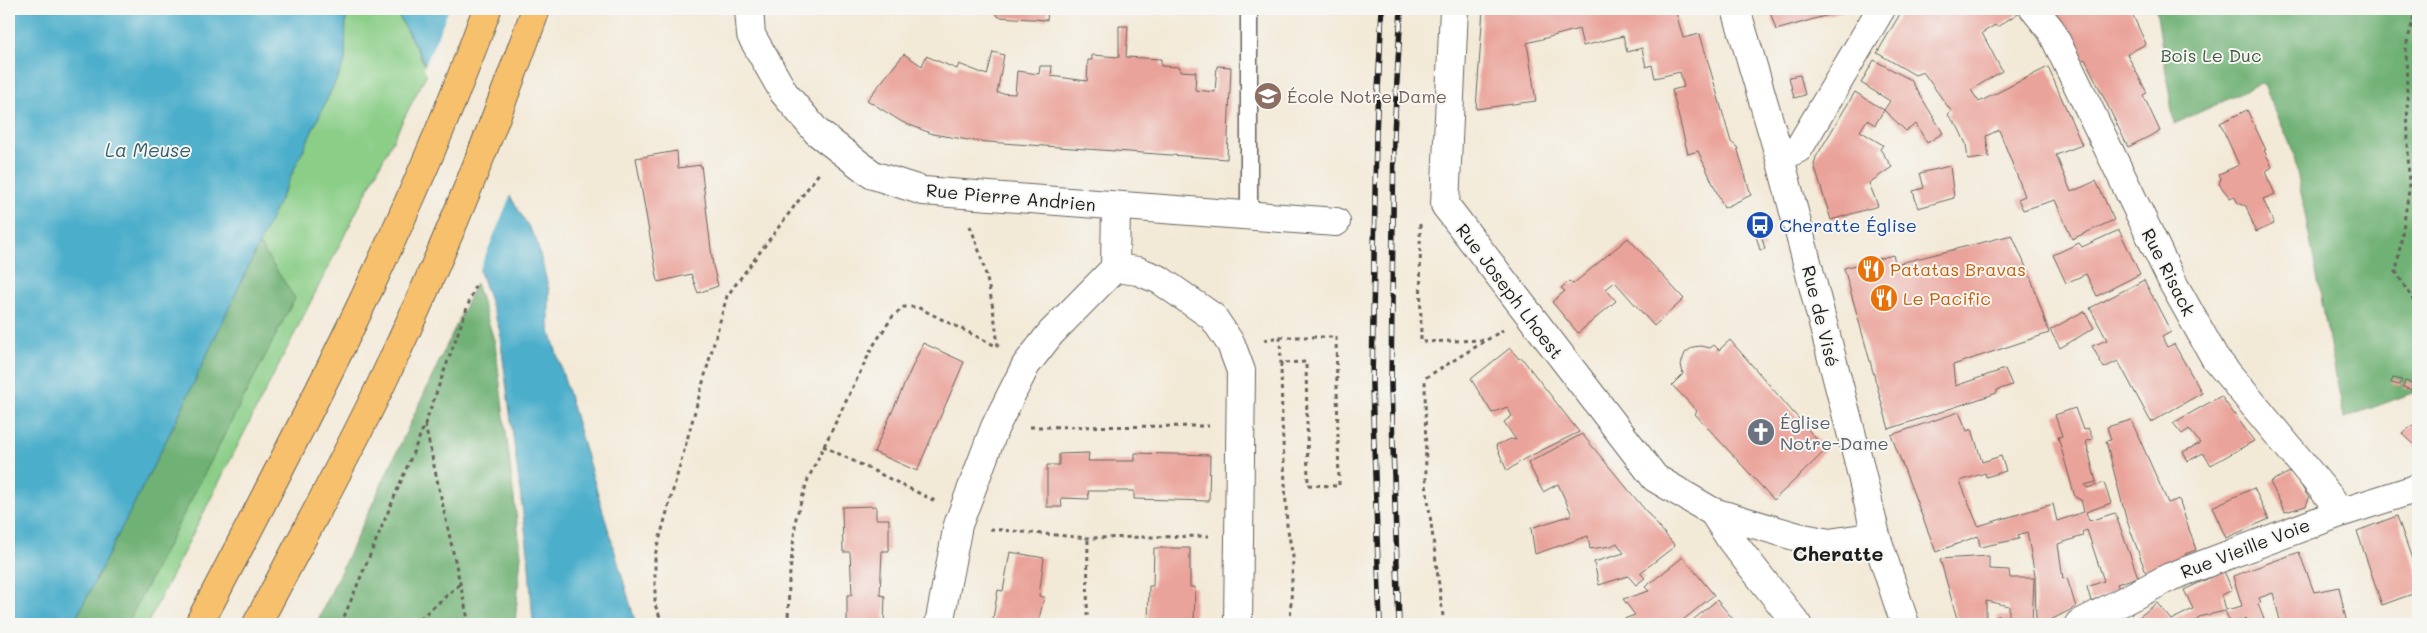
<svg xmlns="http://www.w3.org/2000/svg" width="2427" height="633" font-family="Mali,sans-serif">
	<rect width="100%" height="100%" fill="#f6f6f2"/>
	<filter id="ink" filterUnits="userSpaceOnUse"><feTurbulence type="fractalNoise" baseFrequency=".02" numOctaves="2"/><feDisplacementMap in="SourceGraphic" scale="10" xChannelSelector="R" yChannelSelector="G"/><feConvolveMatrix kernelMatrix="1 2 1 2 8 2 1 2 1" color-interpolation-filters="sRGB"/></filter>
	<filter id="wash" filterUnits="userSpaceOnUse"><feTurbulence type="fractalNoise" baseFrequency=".0096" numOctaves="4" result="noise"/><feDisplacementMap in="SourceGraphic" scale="20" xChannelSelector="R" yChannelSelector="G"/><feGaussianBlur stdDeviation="1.12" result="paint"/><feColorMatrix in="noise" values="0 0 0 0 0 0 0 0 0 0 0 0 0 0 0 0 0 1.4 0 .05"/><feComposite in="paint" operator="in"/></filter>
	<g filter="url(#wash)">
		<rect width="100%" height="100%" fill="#f3e9d7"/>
		<polygon fill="#8ace87" stroke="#537552" points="346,9 395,9 428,71 147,624 127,624 294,298 259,244 345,61"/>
		<g fill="#6fb174" stroke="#466648">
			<polygon points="2156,9 2418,9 2418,391 2344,418 2293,151 2263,83 2174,124"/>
			<polygon points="259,244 295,298 127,624 73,624 173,427"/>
			<polygon points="476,283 495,343 521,555 515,624 316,624"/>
		</g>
		<g fill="#4caecb" stroke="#346574">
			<polygon points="9,9 346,9 345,61 173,427 73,624 9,624"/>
			<polygon points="395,9 466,9 510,196 536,239 549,290 549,327 636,624 533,624 528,552 499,328 461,216 434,80"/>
		</g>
		<polygon fill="#f3e9d7" points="449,9 469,9 512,192 478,273 459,216 431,81 424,68"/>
		<g id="blocks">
			<g fill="#eaa39a">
				<polygon points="991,9 1048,9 1047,20 999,17"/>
				<polygon points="1483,9 1675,9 1683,38 1700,34 1731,142 1737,147 1751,195 1724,208 1698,151 1688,154 1672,90 1684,87 1680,72 1655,78 1652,65 1646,67 1642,48 1627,52 1623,36 1583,46 1579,29 1527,43 1536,101 1476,109"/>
				<polygon points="1769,9 1849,9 1776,30"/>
				<polygon points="1903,9 1974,9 1976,13 1981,9 2017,9 2020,12 1997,27 1995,25 1982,33 2002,71 1971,90 1979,102 2048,67 2082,145 2056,155 2071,192 2096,181 2114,220 2072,239 2055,200 2023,210 2018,199 2025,196 1999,130 1986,136 1989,157 1968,160 1966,144 1958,127 1948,115 1951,111 1923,72 1915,75 1877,53"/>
				<polygon points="2052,9 2130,9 2146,44 2127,54 2147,93 2143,95 2160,131 2128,147 2085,59 2076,63 2068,38"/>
				<polygon points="1119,26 1128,26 1126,57 1161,59 1161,66 1180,67 1180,71 1196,72 1195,90 1215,92 1217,66 1231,67 1227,159 974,141 933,134 902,122 867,100 904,54 922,66 926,56 957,69 959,64 987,75 993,52 1004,55 997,93 1015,94 1017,71 1039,74 1040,66 1052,66 1051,76 1087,81 1088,60 1092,60 1092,55 1119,57"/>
				<polygon points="1874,60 1911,80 1943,133 1927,143 1916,124 1906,131 1884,110 1890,101 1861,83"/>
				<polygon points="1800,75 1805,95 1794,98 1789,77"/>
				<polygon points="1855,92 1884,110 1875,125 1867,120 1860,131 1883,145 1880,149 1892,167 1869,183 1878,206 1831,220 1814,165 1816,157"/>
				<polygon points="2247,110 2266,150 2264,150 2272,167 2265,172 2275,194 2263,199 2274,224 2256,232 2246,206 2238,203 2234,196 2230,198 2219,184 2221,178 2219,174 2239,165 2220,123"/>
				<polygon points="677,151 678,168 701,165 713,266 718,286 698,293 691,274 658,282 636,158"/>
				<polygon points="1950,166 1954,198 1918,208 1913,191 1924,188 1920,173"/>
				<polygon points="2119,230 2140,274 2097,296 2086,274 2066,283 2053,255 2079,243 2082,247"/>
				<polygon points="1760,231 1765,249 1760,250 1755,232"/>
				<polygon points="2012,235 2032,281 2049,333 1953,365 1955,386 2005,369 2012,385 1997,390 1997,393 1889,429 1844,268 1893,255 1896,265 1900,265 1900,263"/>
				<polygon points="1628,238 1684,299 1654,326 1615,282 1606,289 1616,301 1578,333 1552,302 1565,291 1561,288 1569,281 1573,284"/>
				<polygon points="2144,280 2171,332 2162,337 2167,347 2174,344 2202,393 2151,422 2118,361 2104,368 2092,346 2107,340 2090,308"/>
				<polygon points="2084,311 2094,328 2060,348 2050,330"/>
				<polygon points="1730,340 1826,450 1774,500 1695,414 1697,411 1672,385 1683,374 1681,364 1685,353 1693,347 1701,346 1710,348 1714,345 1719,350"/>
				<polygon points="923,343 964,362 917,471 874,452"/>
				<polygon points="1510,348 1519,359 1521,357 1579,432 1524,459 1507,471 1496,445 1511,439 1516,440 1504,422 1512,416 1507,407 1492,413 1471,379"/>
				<polygon points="2393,378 2402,380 2400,385 2391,383"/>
				<polygon points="2405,381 2413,383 2412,390 2403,387"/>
				<polygon points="2221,396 2254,441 2211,465 2203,453 2188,461 2183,452 2200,443 2189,429 2182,434 2173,423"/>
				<polygon points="2075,408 2083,430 2088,428 2093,439 2086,441 2096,482 2085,485 2087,488 2104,483 2111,503 2086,512 2089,521 2115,513 2138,577 2117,584 2119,589 2091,601 2087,587 2104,581 2087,530 2082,532 2083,536 2058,544 2063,579 2067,578 2076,607 2043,624 2036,624 2035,576 2027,532 2018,535 2019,539 1980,547 1978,536 1936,552 1891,435 1959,412 1967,431 1972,429 1982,462 2001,456 2006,471 1986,477 1985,473 1960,481 1978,526 2053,504 2057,521 2084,512 2081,500 2075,497 2058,437 2062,436 2055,415"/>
				<polygon points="2131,420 2168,503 2179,499 2196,550 2185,554 2186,557 2146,573 2126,518 2106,441 2111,440 2107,427"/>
				<polygon points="2418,422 2418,448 2402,433"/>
				<polygon points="1582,434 1675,546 1640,573 1645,578 1636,585 1628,576 1599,585 1594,562 1624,553 1617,543 1611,546 1590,549 1588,536 1535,554 1531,528 1572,515 1558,484 1543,492 1528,463"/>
				<polygon points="1089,453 1088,461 1135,461 1135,453 1210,455 1209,501 1134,499 1134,491 1088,491 1089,499 1061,498 1062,507 1047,507 1047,465 1059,465 1059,454"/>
				<polygon points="2292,471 2309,498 2306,506 2285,512 2270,482"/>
				<polygon points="2254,488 2269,519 2226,538 2212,507"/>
				<polygon points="876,506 876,519 889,519 889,551 882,551 880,595 885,596 884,624 847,624 847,595 852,595 850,552 843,552 842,507"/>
				<polygon points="2397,516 2418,576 2418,592 2382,605 2357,531"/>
				<polygon points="1154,548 1190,548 1190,587 1195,587 1194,624 1148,624 1149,586 1153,586"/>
				<polygon points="1010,552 1044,558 1039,596 1044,597 1038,624 992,624 998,590 1003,591"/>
				<polygon points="2299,552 2314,592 2339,587 2347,624 2281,624 2273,593 2259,598 2261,603 2258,604 2266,624 2248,624 2246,618 2231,624 2225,611 2199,617 2195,624 2130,624 2157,603 2171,620 2193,609 2184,590 2224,571 2232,590 2222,595 2226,610 2242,606 2233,576"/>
				<polygon points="1989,556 1989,569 2009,570 2010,578 2034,578 2032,624 1997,624 1997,616 2009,616 2009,606 1986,601 1986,624 1958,622 1940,559"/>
				<polygon points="1683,557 1714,595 1678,624 1622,624 1621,620 1635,615 1623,599 1649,591 1645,587"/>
				<polygon points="1717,600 1733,619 1727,624 1688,624"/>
			</g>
		</g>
	</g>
	<g filter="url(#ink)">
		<use href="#blocks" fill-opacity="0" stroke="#67645d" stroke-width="1"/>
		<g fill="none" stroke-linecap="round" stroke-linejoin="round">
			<defs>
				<polyline id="service" points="1249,216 1249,9"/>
				<g id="minor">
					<polyline points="749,9 751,35 784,93 817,132 873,175 923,191 1336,222"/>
					<polyline points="1454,9 1445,205 1655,478 1713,512 1798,537 1829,543 1876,536"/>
					<polyline points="2034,9 2051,30 2174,285 2215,358 2332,500 2340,513"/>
					<polyline points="1780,158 1799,148 1881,9"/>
					<polyline points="1115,268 1138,271 1160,280 1213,317 1231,344 1241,371 1238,624"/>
					<polyline points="1713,512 1731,540 1797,624"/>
					<polyline points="939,624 958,525 995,427 1026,365 1051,333 1115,268 1116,206"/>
					<polyline points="2079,624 2170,577 2340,513 2418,488"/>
				</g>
				<polyline id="tertiary" points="1736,9 1780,158 1858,459 1876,536 1905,624"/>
				<g id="motorway">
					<path d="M 199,624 C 304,423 410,222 487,9"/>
					<path d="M 257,624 C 300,541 347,458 387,372 C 443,254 492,132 536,9"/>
				</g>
			</defs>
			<use href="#service" stroke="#67645d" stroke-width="19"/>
			<use href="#minor" stroke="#67645d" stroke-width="30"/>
			<use href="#tertiary" stroke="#67645d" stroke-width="30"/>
			<use href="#motorway" stroke="#67645d" stroke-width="30"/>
			<g stroke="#67645d" stroke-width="3" stroke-dasharray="4 4" stroke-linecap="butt">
				<polyline points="2416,9 2406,46 2409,191 2396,272 2418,308"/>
				<polyline points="1420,224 1421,342 1486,340"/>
				<path d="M 970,226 C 986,265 994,306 998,347"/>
				<polyline points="1280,337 1336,337 1339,486 1308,485 1306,362 1281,363 1282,421 1287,525 1293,557 1290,624"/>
				<polyline points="1264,340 1280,337 1281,363"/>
				<polyline points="425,425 469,624"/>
				<polyline points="1030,427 1209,426"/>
				<polyline points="823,446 935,501"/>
				<polyline points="990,529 1088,538 1209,536"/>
				<polyline points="341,624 425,424 476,283"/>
				<polyline points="414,624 460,584"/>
				<polyline points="663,624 655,605 655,555 727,296 820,172"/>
				<polyline points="788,624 789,582 796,518 808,479 873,346 893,316 904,307 917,307 998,347"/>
				<polyline points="1087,624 1088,538"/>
				<polyline points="1444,624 1426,484 1425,378 1503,330"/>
			</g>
			<use href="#service" stroke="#fff" stroke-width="16"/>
			<use href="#minor" stroke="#fff" stroke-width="28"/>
			<use href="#tertiary" stroke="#fff" stroke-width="28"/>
			<use href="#motorway" stroke="#f7c06c" stroke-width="28"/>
			<defs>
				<g id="rail">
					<polyline points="1380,624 1372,385 1376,133 1382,9"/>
					<polyline points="1399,624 1391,386 1394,134 1401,9"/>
				</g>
			</defs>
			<use href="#rail" stroke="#1c1c1c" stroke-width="5.5"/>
			<use href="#rail" stroke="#f6f6f2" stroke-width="4" stroke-dasharray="11" stroke-linecap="butt"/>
		</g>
	</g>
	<defs>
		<symbol id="school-disc" viewBox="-11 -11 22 22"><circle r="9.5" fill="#8d6e63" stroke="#f6f6f2"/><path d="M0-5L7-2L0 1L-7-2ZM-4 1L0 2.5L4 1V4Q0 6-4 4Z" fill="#fff"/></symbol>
		<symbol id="bus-disc" viewBox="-11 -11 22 22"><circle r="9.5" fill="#1a4fb4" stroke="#f6f6f2"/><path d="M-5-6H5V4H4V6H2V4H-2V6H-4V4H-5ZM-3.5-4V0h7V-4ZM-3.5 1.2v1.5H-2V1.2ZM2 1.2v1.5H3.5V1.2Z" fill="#fff"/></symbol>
		<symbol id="restaurant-disc" viewBox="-11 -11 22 22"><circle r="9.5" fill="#e8710a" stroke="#f6f6f2"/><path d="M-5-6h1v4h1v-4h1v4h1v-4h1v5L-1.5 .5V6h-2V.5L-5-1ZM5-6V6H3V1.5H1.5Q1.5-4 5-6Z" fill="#fff"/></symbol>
		<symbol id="church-disc" viewBox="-11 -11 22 22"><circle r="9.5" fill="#6b7280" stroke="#f6f6f2"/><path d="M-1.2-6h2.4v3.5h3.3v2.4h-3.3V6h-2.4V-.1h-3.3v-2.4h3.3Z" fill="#fff"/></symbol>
	</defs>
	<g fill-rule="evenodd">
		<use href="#school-disc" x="1252" y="80" width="32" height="32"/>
		<use href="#bus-disc" x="1744" y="209" width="32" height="32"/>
		<use href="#restaurant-disc" x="1855" y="253" width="32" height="32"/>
		<use href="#restaurant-disc" x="1868" y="282" width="32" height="32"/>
		<use href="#church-disc" x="1745" y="416" width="32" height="32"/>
	</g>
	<g text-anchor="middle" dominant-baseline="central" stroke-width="4" stroke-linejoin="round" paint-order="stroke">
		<g font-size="18" fill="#425a41" stroke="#f6f6f2">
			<text x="2211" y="55">Bois Le Duc</text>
		</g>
		<g font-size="18" fill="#785e54" stroke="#f6f6f2" text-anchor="start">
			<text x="1287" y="96">École Notre Dame</text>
		</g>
		<g font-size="18" fill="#1c1c1c" stroke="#f6f6f2">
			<text transform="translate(1011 197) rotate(5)">Rue Pierre Andrien</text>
			<text transform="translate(2169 272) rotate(63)">Rue Risack</text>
			<text transform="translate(1510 291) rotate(53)">Rue Joseph Lhoest</text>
			<text transform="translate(1821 316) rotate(76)">Rue de Visé</text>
			<text transform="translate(2245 548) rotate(-21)">Rue Vieille Voie</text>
		</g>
		<g font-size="18" fill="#164399" stroke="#f6f6f2" text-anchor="start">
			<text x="1779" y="225">Cheratte Église</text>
		</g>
		<g font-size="18" fill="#c56008" stroke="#f6f6f2" text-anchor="start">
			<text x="1890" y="269">Patatas Bravas</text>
			<text x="1903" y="298">Le Pacific</text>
		</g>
		<g font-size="18" fill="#5b616d" stroke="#f6f6f2" text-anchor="start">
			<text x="1780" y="422">Église<tspan x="1780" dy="21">Notre-Dame</tspan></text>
		</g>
		<g font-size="19" font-style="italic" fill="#325e6b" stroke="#f6f6f2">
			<text x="148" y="149">La Meuse</text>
		</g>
		<g font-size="20" font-weight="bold" fill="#1c1c1c" stroke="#f6f6f2">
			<text x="1838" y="553">Cheratte</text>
		</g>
	</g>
	<rect width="2427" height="633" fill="none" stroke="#f6f6f2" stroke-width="30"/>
</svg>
